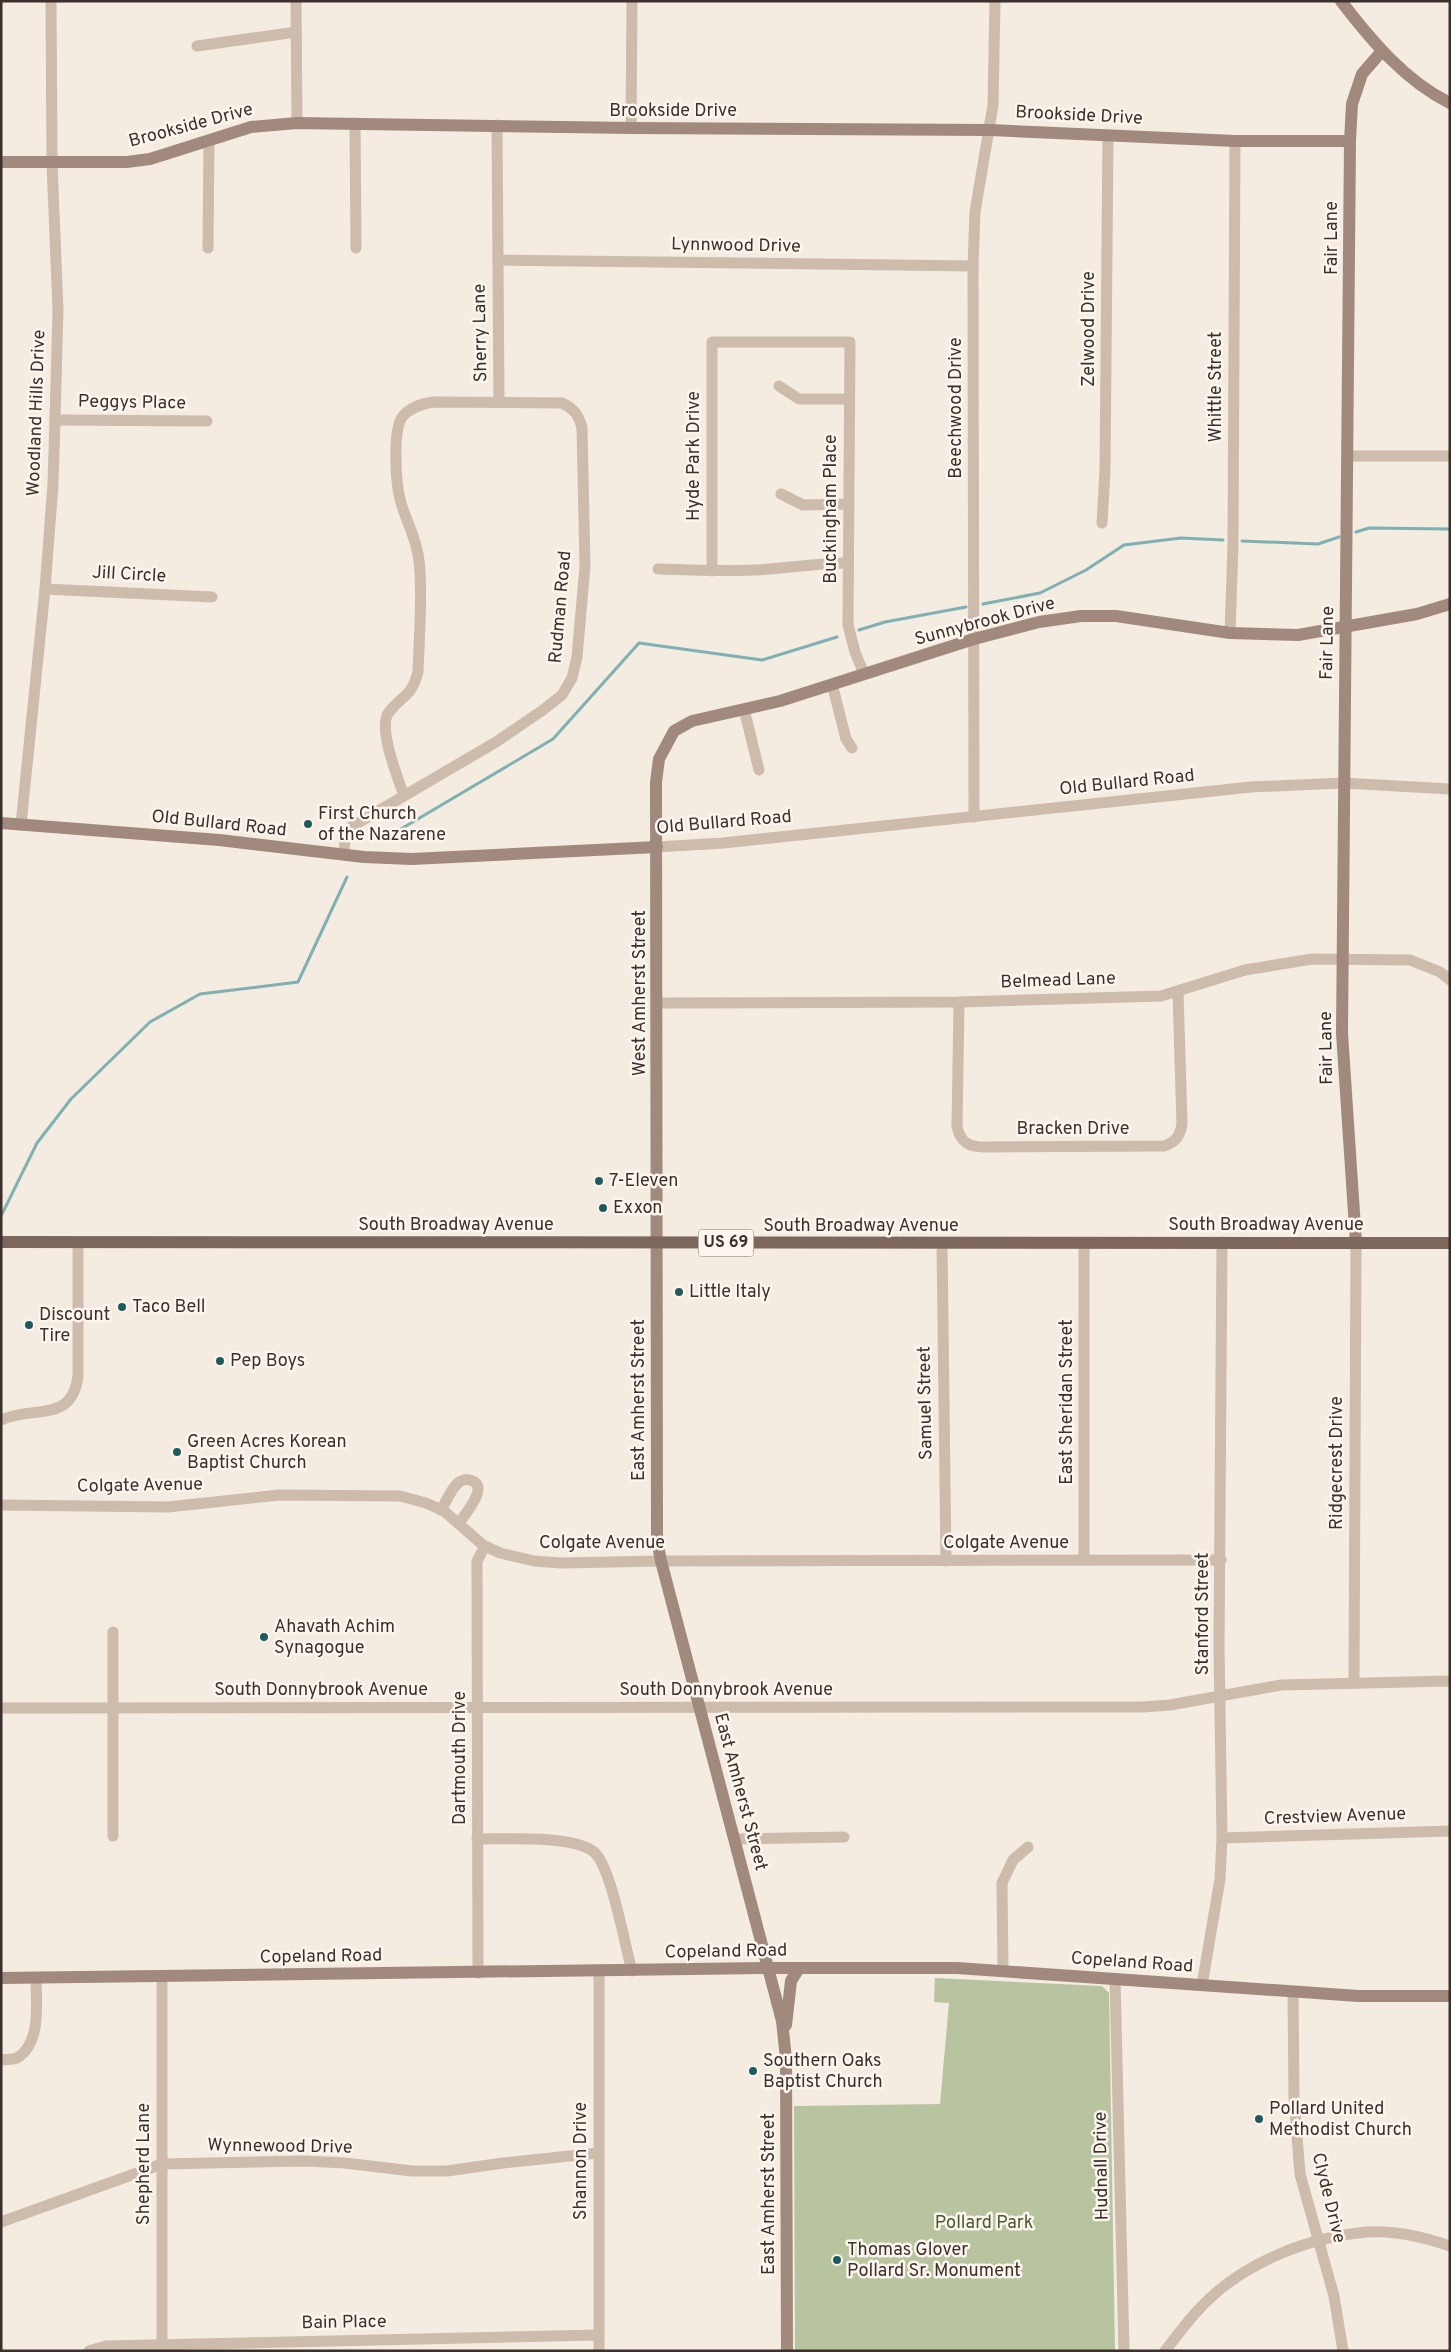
<svg xmlns="http://www.w3.org/2000/svg" width="1451" height="2352" font-family="Overpass,sans-serif">
	<rect width="100%" height="100%" fill="#f4ebe1"/>
	<polygon fill="#b8c4a0" points="935,1978 1102,1986 1109,1993 1115,2351 795,2350 794,2106 940,2104 949,2003 934,2002"/>
	<g fill="none" stroke-linecap="round" stroke-linejoin="round">
		<g stroke="#7fb0b2" stroke-width="3">
			<polyline points="1356,532 1369,528 1450,529"/>
			<polyline points="1242,541 1318,544 1339,537"/>
			<polyline points="983,604 1040,593 1086,570 1124,545 1181,538 1223,540"/>
			<polyline points="859,630 885,622 966,607"/>
			<polyline points="384,839 553,739 639,643 762,660 837,637"/>
			<polyline points="1,1216 37,1143 71,1099 150,1022 200,994 298,982 347,877"/>
		</g>
		<g stroke="#cdbbac" stroke-width="11">
			<polyline points="296,1 297,123"/>
			<polyline points="197,46 296,32"/>
			<polyline points="355,123 356,248"/>
			<polyline points="497,125 499,401"/>
			<polyline points="631,128 632,1"/>
			<polyline points="208,248 209,140"/>
			<polyline points="498,260 973,266"/>
			<polyline points="779,386 799,399 848,399"/>
			<polyline points="55,420 207,421"/>
			<polyline points="1347,456 1450,456"/>
			<polyline points="781,494 803,505 849,504"/>
			<polyline points="1102,523 1105,471 1108,135"/>
			<path d="M 658,569 C 695,570 733,572 770,569 C 796,567 821,563 847,563"/>
			<polyline points="712,571 712,342 850,342 848,625 855,652 864,674"/>
			<polyline points="45,589 212,597"/>
			<polyline points="1230,633 1233,544 1235,141"/>
			<polyline points="832,684 846,739 852,748"/>
			<polyline points="744,709 759,770"/>
			<polyline points="974,817 973,266 975,212 993,105 995,1"/>
			<polyline points="21,824 45,589 53,484 55,420 58,310 52,163 51,1"/>
			<polyline points="657,847 723,843 1251,787 1343,783 1450,789"/>
			<path d="M 344,855 L 345,838 L 351,827 L 496,742 L 543,710 L 562,695 L 572,678 L 577,657 L 585,566 L 582,428 C 579,415 574,409 562,403 L 433,402 C 421,404 411,407 403,416 C 392,429 396,483 400,499 C 405,520 417,538 419,561 C 423,594 419,638 418,672 C 411,698 403,694 389,712 C 377,727 398,778 404,796"/>
			<path d="M 959,1002 L 957,1127 C 961,1143 969,1147 985,1147 L 1164,1146 C 1176,1142 1180,1136 1182,1124 L 1178,992"/>
			<polyline points="657,1003 959,1002 1161,996 1245,970 1312,959 1410,960 1440,972 1450,980"/>
			<polyline points="942,1244 946,1561"/>
			<path d="M 1,1420 C 33,1405 72,1424 78,1376 L 78,1242"/>
			<polyline points="1,1505 168,1507 279,1495 400,1496 426,1503 444,1511 483,1545 500,1553 534,1561 561,1563 661,1561 1221,1560"/>
			<path d="M 441,1510 C 446,1502 451,1489 458,1483 C 461,1480 466,1479 470,1480 C 491,1485 465,1514 459,1523"/>
			<polyline points="1084,1560 1084,1244"/>
			<polyline points="113,1632 113,1836"/>
			<polyline points="1354,1683 1356,1243"/>
			<polyline points="1,1708 1143,1707 1170,1705 1281,1685 1450,1681"/>
			<polyline points="1222,1838 1450,1831"/>
			<path d="M 477,1839 C 504,1839 574,1835 594,1852 C 611,1866 625,1946 632,1971"/>
			<polyline points="736,1839 844,1837"/>
			<polyline points="1003,1970 1002,1883 1013,1860 1028,1847"/>
			<polyline points="599,1972 599,2351"/>
			<polyline points="478,1973 477,1561 485,1546"/>
			<polyline points="162,1977 162,2350"/>
			<polyline points="1115,1979 1124,2351"/>
			<polyline points="1202,1985 1220,1879 1222,1838 1219,1646 1222,1242"/>
			<polyline points="1293,1992 1294,2097 1300,2174 1334,2296 1343,2351"/>
			<path d="M 1,2060 C 6,2059 13,2060 17,2058 C 42,2043 36,2002 36,1978"/>
			<polyline points="1,2222 162,2164 305,2161 345,2163 412,2171 447,2171 503,2163 598,2153"/>
			<polyline points="89,2351 106,2346 599,2335"/>
			<path d="M 1165,2351 C 1177,2336 1188,2320 1202,2306 C 1243,2263 1308,2237 1367,2232 C 1394,2230 1424,2237 1450,2246"/>
		</g>
		<g stroke="#a18a7d" stroke-width="12">
			<path d="M 1341,1 C 1371,40 1405,81 1450,103"/>
			<polyline points="1,162 127,162 150,159 251,127 297,123 631,128 990,130 1235,141 1350,141"/>
			<polyline points="1,823 219,840 364,857 412,859 657,847"/>
			<polyline points="1356,1243 1342,1033 1350,141 1352,104 1362,74 1382,51"/>
			<polyline points="1,1978 769,1968 957,1968 1358,1996 1450,1996"/>
			<polyline points="786,2025 791,1981 799,1968"/>
			<polyline points="787,2351 786,2059 782,2021 661,1561 657,1540 656,782 659,759 674,731 692,721 780,701 974,639 1039,622 1081,616 1116,616 1230,633 1298,635 1417,614 1450,604"/>
		</g>
		<polyline stroke="#7d675c" stroke-width="12" points="1,1242 1450,1243"/>
	</g>
	<g fill="#1f5a5e" stroke="#fbf5ee" stroke-width="2">
		<circle cx="308" cy="824" r="5"/>
		<circle cx="599" cy="1181" r="5"/>
		<circle cx="603" cy="1208" r="5"/>
		<circle cx="679" cy="1292" r="5"/>
		<circle cx="122" cy="1307" r="5"/>
		<circle cx="29" cy="1325" r="5"/>
		<circle cx="220" cy="1361" r="5"/>
		<circle cx="177" cy="1452" r="5"/>
		<circle cx="264" cy="1637" r="5"/>
		<circle cx="753" cy="2071" r="5"/>
		<circle cx="1259" cy="2119" r="5"/>
		<circle cx="837" cy="2260" r="5"/>
	</g>
	<g text-anchor="middle" dominant-baseline="central" stroke-width="5" stroke-linejoin="round" paint-order="stroke">
		<rect fill="#fbf5ee" stroke="#756b66" stroke-width="1" x="698.5" y="1229.5" width="55" height="27" rx="4"/>
		<g font-size="16" font-weight="bold" fill="#3b302b">
			<text x="726" y="1243">US 69</text>
		</g>
		<g font-size="18" fill="#3b302b" stroke="#fbf5ee">
			<text x="673" y="111">Brookside Drive</text>
			<text transform="translate(1079 116) rotate(3)">Brookside Drive</text>
			<text transform="translate(191 126) rotate(-15)">Brookside Drive</text>
			<text transform="translate(1332 238) rotate(-90)">Fair Lane</text>
			<text transform="translate(736 246) rotate(1)">Lynnwood Drive</text>
			<text transform="translate(1089 329) rotate(-90)">Zelwood Drive</text>
			<text transform="translate(481 333) rotate(-91)">Sherry Lane</text>
			<text transform="translate(1216 387) rotate(-90)">Whittle Street</text>
			<text transform="translate(132 403) rotate(1)">Peggys Place</text>
			<text transform="translate(956 408) rotate(-90)">Beechwood Drive</text>
			<text transform="translate(37 413) rotate(-88)">Woodland Hills Drive</text>
			<text transform="translate(694 456) rotate(-90)">Hyde Park Drive</text>
			<text transform="translate(831 509) rotate(-90)">Buckingham Place</text>
			<text transform="translate(129 575) rotate(3)">Jill Circle</text>
			<text transform="translate(561 607) rotate(-85)">Rudman Road</text>
			<text transform="translate(985 622) rotate(-15)">Sunnybrook Drive</text>
			<text transform="translate(1328 643) rotate(-89)">Fair Lane</text>
			<text transform="translate(1127 783) rotate(-6)">Old Bullard Road</text>
			<text transform="translate(724 823) rotate(-5)">Old Bullard Road</text>
			<text transform="translate(219 824) rotate(6)">Old Bullard Road</text>
			<text transform="translate(1058 981) rotate(-2)">Belmead Lane</text>
			<text transform="translate(640 993) rotate(-90)">West Amherst Street</text>
			<text transform="translate(1327 1048) rotate(-91)">Fair Lane</text>
			<text x="1073" y="1129">Bracken Drive</text>
			<text x="456" y="1225">South Broadway Avenue</text>
			<text x="1266" y="1225">South Broadway Avenue</text>
			<text x="861" y="1226">South Broadway Avenue</text>
			<text transform="translate(639 1400) rotate(-90)">East Amherst Street</text>
			<text transform="translate(1067 1402) rotate(-90)">East Sheridan Street</text>
			<text transform="translate(926 1403) rotate(-91)">Samuel Street</text>
			<text transform="translate(1337 1463) rotate(-90)">Ridgecrest Drive</text>
			<text transform="translate(140 1486) rotate(-1)">Colgate Avenue</text>
			<text x="602" y="1543">Colgate Avenue</text>
			<text x="1006" y="1543">Colgate Avenue</text>
			<text transform="translate(1203 1614) rotate(-90)">Stanford Street</text>
			<text x="321" y="1690">South Donnybrook Avenue</text>
			<text x="726" y="1690">South Donnybrook Avenue</text>
			<text transform="translate(460 1758) rotate(-90)">Dartmouth Drive</text>
			<text transform="translate(740 1792) rotate(75)">East Amherst Street</text>
			<text transform="translate(1335 1817) rotate(-2)">Crestview Avenue</text>
			<text transform="translate(726 1952) rotate(-1)">Copeland Road</text>
			<text transform="translate(321 1957) rotate(-1)">Copeland Road</text>
			<text transform="translate(1132 1963) rotate(4)">Copeland Road</text>
			<text transform="translate(280 2147) rotate(1)">Wynnewood Drive</text>
			<text transform="translate(581 2161) rotate(-90)">Shannon Drive</text>
			<text transform="translate(144 2164) rotate(-90)">Shepherd Lane</text>
			<text transform="translate(1102 2166) rotate(-91)">Hudnall Drive</text>
			<text transform="translate(769 2194) rotate(-90)">East Amherst Street</text>
			<text transform="translate(1328 2198) rotate(76)">Clyde Drive</text>
			<text transform="translate(344 2323) rotate(-1)">Bain Place</text>
		</g>
		<g font-size="18" fill="#3b302b" stroke="#fbf5ee" text-anchor="start">
			<text x="318" y="814">First Church<tspan x="318" dy="21">of the Nazarene</tspan></text>
			<text x="609" y="1181">7-Eleven</text>
			<text x="613" y="1208">Exxon</text>
			<text x="689" y="1292">Little Italy</text>
			<text x="132" y="1307">Taco Bell</text>
			<text x="39" y="1315">Discount<tspan x="39" dy="21">Tire</tspan></text>
			<text x="230" y="1361">Pep Boys</text>
			<text x="187" y="1442">Green Acres Korean<tspan x="187" dy="21">Baptist Church</tspan></text>
			<text x="274" y="1627">Ahavath Achim<tspan x="274" dy="21">Synagogue</tspan></text>
			<text x="763" y="2061">Southern Oaks<tspan x="763" dy="21">Baptist Church</tspan></text>
			<text x="1269" y="2109">Pollard United<tspan x="1269" dy="21">Methodist Church</tspan></text>
			<text x="847" y="2250">Thomas Glover<tspan x="847" dy="21">Pollard Sr. Monument</tspan></text>
		</g>
		<g font-size="18" fill="#4a5a2e" stroke="#fbf5ee">
			<text x="984" y="2223">Pollard Park</text>
		</g>
	</g>
	<rect width="1451" height="2352" fill="none" stroke="#3b302b" stroke-width="5"/>
</svg>
